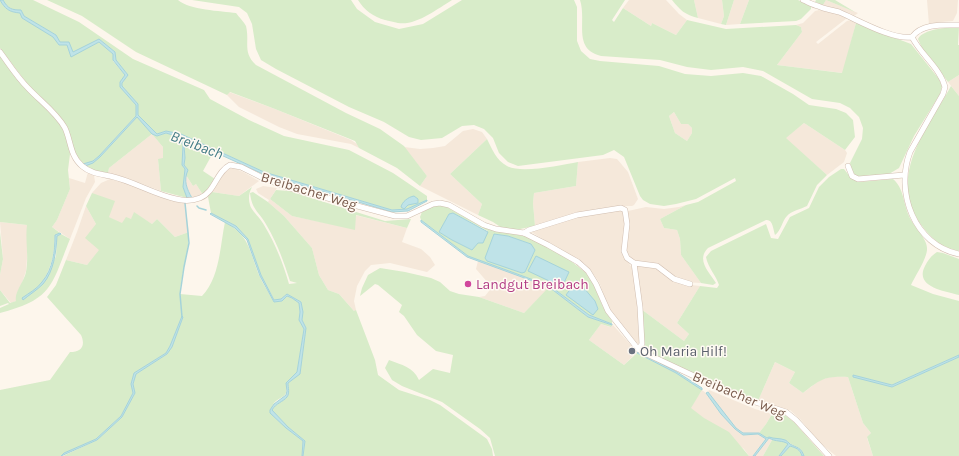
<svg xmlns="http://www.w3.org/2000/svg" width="959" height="456" font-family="Karla,sans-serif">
	<rect width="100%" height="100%" fill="#fdf6ec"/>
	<g fill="#f5e8da">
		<polygon points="629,0 666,0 679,14 687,20 676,35 652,23 651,26 623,8"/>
		<polygon points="694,0 722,0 724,16 721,24 698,18"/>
		<polygon points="734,0 749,0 740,24 726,25"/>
		<polygon points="826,0 858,13 854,16 823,5"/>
		<polygon points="927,0 958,0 957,13 953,21 941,22 929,25"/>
		<polygon points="819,10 835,13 847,18 816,42 818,44 847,21 851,20 856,23 843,73 777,65 802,32 801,27 796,25 803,23 815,11"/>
		<polygon points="959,75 959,96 948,82"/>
		<polygon points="229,92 275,109 351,140 357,144 359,148 351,144 297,134 279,127 239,107 227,95"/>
		<polygon points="674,112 681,124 688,124 692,128 692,133 687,141 675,133 669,116"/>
		<polygon points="804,123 845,150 847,153 844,162 827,175 785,138"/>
		<polygon points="473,129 482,132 487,139 450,174 482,204 478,215 420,186 427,176 404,147 420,149 433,148 445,146 463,131"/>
		<polygon points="152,134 163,147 163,159 158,159 161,191 132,180 108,173 109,168"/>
		<polygon points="610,158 617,159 628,172 638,199 634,205 632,206 618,206 535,226 533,203 534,193 576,186 578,162"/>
		<polygon points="234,168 245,173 259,181 239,196 212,192 225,172 230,169"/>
		<polygon points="88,172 94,175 95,182 86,198 70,239 52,227 57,220 70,189 69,178 85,183"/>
		<polygon points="186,175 193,186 196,184 203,195 192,198 186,185"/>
		<polygon points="110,179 134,185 176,202 185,203 189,232 175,237 157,219 152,224 134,213 131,220 122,224 109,217 92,193 101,183"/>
		<polygon points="263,186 277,188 270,199 292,216 355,229 355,215 407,228 402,242 421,249 430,257 435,265 427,272 390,263 371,265 365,271 357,286 354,301 356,310 355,312 339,294 328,290 319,275 312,248 284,216 268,202 269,200 258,193 256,189"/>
		<polygon points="686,205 660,219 664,228 677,230 680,239 681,255 701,283 682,282 663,268 635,261 628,257 625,251 627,234 629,226 627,212 628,211 646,207 664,209 679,207"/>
		<polygon points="86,206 96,224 100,250 87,265 66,260 77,232"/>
		<polygon points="620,210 623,212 625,217 622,251 623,255 632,268 639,306 641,341 639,343 636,343 609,308 599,282 590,269 584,263 569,254 531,232 531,231 567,219"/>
		<polygon points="0,222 27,225 27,258 26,271 16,301 11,303 0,290 0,275 3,259"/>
		<polygon points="478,261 549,287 548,289 524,313 479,297 485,296 489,291 489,284 476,269"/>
		<polygon points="637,265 656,268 682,284 700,286 677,323 689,334 684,341 641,309 636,268"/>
		<polygon points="601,324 610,327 612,324 637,352 624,365 589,340"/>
		<polygon points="775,362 795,372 789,383 803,393 820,380 833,376 848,377 863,423 871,433 867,438 873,456 836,456 819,442 801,420 790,410 786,410 758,401"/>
		<polygon points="702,390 706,393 721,414 743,435 758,434 766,439 753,456 749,456 744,449 690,408"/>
		<polygon points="709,390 755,409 772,414 766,424 759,433 743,433 736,428 722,412 708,392"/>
		<polygon points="769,438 772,440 763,456 755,456"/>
	</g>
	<g fill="#d8ecc9" fill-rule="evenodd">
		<path d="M 0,0 C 5,9 9,12 20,13 L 22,18 L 54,37 L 59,45 L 67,45 L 71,56 L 99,42 L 113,54 L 113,61 L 125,75 L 120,82 L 120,87 L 136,105 L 136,116 L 99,156 L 93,161 L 83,164 L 74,152 L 69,133 L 29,86 L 0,48 Z"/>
		<path d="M 3,0 L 33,0 L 79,22 L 133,59 L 204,90 L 210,99 L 249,120 L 284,136 L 349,150 L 393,173 L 427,196 L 427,200 L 407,209 L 392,210 L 264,172 L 181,134 L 166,131 L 157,134 L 138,115 L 138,104 L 122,86 L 122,83 L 128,75 L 116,60 L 115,52 L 99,39 L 73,53 L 69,43 L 60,42 L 56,35 L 24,16 L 21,10 C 12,10 8,9 3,0 Z"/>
		<path d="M 47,0 L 178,0 C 189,10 221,11 236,13 C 239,17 244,22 246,26 C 250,42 242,52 256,65 L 346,113 L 380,129 L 404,146 L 427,176 L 420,186 L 397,168 L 359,148 L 355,141 L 275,109 L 230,92 L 227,95 L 136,52 L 82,16 Z"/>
		<path d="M 192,0 L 351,0 L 357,9 L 375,22 L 399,29 L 423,24 L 462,0 L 574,0 L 577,7 L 577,41 L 581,51 L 590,59 L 600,61 L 659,66 L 685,74 L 711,76 L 743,73 L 761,76 L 793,94 L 809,105 L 836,109 L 846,113 L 853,120 L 855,137 L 845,150 L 804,123 L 786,138 L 827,175 L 817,185 L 807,206 C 801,209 791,211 787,216 C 782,221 781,231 775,235 C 773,229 773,219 766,220 L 708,248 C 696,260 709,272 716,283 L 713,285 L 701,283 L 681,255 L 680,239 L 677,230 L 664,228 L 660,219 L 686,205 L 698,202 L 736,181 L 735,178 L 696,199 L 676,204 L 664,206 L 650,204 L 643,200 L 640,196 L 624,157 L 614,150 L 603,155 L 518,166 L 508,162 L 499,153 L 493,138 L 484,129 L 474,125 L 462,126 L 442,138 L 421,140 L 409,137 L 384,122 L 349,107 L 276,69 L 261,60 L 256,49 L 252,24 L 247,13 L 239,7 ZM 674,112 L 681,124 L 688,124 L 692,128 L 692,133 L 687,141 L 675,133 L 669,116 Z"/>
		<path d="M 358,0 L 452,0 C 437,9 416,26 398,23 C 394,22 389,21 385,20 C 374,17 364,10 358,0 Z"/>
		<path d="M 580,0 L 625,0 L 612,20 L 614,22 L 623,8 L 651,26 L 652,23 L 676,35 L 687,20 L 726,29 L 796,25 L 801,27 L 802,32 L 777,65 L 842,73 L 856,23 L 911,44 L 939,79 L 942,86 L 940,94 L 914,136 L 899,168 L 889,174 L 862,178 L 855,176 L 852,171 L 850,163 L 862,139 L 863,128 L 859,117 L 850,108 L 840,103 L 812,99 L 763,71 L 743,67 L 711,70 L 687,67 L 660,60 L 601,56 C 572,49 587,21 580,0 Z"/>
		<path d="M 672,0 L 694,0 L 698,18 C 685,15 680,10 672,0 Z"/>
		<polygon points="722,0 734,0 726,25 721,24 724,16"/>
		<polygon points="749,0 798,0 811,6 811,9 801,19 796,21 740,24"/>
		<polygon points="816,0 835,0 855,12 826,0 823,5 815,2"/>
		<path d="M 959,27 L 958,45 L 959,45 L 959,75 L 948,82 L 922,48 L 918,39 C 924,28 948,28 959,27 Z"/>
		<path d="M 0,56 L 53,115 L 66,134 L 70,154 L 68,170 L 70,189 L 57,220 L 52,227 L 60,233 L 55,235 C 54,254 52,268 41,284 L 42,285 L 56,256 L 57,236 L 61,234 L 70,239 C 51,286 53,299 0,313 L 0,308 L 9,304 L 8,303 L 0,306 L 0,290 L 10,303 L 16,301 C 14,292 24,282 26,272 C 29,256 25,240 27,225 L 0,222 Z"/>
		<path d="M 951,86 L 959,96 L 959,251 C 943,249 931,238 922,226 C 886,176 927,130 951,86 Z"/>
		<polygon points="137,117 152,134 157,136 166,133 176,136 183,145 182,165 185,169 183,187 187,198 161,191 158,159 163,158 163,147 152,134 109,168 108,173 93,170 85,166 93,162 100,157"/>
		<path d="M 178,136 L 214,151 L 203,171 L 215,179 L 203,195 L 196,184 L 193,186 L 186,175 L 188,170 L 184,165 C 186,152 186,146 178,136 Z"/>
		<path d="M 487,139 C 492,149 496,160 507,166 C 521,174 561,165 578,162 L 576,186 L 534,193 L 533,203 L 535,226 L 515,230 L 502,228 L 493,222 L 478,215 L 482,204 L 450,174 Z"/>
		<path d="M 841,169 L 844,169 L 851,178 L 859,182 L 893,179 C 904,188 903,203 909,216 C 913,226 927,238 927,248 C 928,257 915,276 911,285 L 933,294 L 959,301 L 959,355 L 892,385 L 853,375 L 892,387 L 959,357 L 959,456 L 873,456 L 867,437 L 871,433 L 863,423 L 848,377 C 825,376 821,379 803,393 L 789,383 L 795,372 L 775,362 L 758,401 L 746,397 L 647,352 L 644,347 L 641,309 L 684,341 L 689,334 L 677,323 L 700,286 L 717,288 L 719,285 C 716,275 708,268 706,257 L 711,251 L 766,224 L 771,238 L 778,239 L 790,217 L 809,208 L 819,187 L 829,177 Z"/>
		<path d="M 252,187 C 249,193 248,198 250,205 C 251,210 261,219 264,225 C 275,243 283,263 289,284 L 297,283 L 290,281 C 284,262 277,243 267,226 C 260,212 252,211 250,193 L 253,192 L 268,202 L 284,216 L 312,248 L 319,275 L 328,290 L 339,294 L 354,311 L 356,310 L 375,360 L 378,375 L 399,390 L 430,400 L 440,405 L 487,439 L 492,449 L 493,456 L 303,456 L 305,441 L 288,427 L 272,410 C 276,403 283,402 287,397 C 290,393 288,388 288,383 L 300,373 L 306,328 L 302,320 L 303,312 L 301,302 L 287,294 L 281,299 L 275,301 L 261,275 L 248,239 L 236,226 L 211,213 L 208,197 L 212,192 L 239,196 Z"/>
		<polygon points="276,190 289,191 385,221 411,219 407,228 356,215 355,230 292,216 270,199"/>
		<path d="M 92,193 L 115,201 L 109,217 L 122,223 L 126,217 L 131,219 L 134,212 L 152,224 L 157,219 L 175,237 L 189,232 C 189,253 181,273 180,294 L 202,296 C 220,277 220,246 225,222 C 250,236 249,250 259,275 C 263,284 269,293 274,302 L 282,301 L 287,296 L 292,298 L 299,303 L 300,312 L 299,320 L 304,329 L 297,372 L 290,379 L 286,386 C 289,397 280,396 274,403 C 272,406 271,410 270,413 L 286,428 L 303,441 L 302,456 L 63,456 L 97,440 L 122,417 L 135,393 L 133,384 L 136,374 L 167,354 L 172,347 L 183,317 L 182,316 L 170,346 L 166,353 L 134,373 L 131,384 L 133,393 L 121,416 L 96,439 L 64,453 L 61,456 L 0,456 L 0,390 L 50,380 L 70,352 C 81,352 86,346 81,335 L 47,297 L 56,285 L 66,260 L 87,265 L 99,250 L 85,238 L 96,224 L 86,206 Z"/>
		<path d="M 442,205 L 449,208 L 488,229 L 529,237 L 571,261 L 586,273 L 593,283 L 603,307 L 612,321 L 612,324 L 589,315 L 550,286 L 468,256 L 421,220 L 420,217 L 422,212 L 434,206 ZM 453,213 L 488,231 L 472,250 L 452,240 L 439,232 L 449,214 ZM 494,234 L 508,236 L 531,244 L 535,250 L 525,272 ZM 577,280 L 595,301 L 598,309 L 566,295 Z"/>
		<polygon points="0,232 3,259 0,275"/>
		<path d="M 937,252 L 943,253 L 959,259 L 959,295 C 945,291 914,287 925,266 C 928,260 931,256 937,252 Z"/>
		<path d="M 380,268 L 405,272 L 431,278 L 440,282 L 450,291 L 459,294 L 479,297 L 524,313 L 549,287 L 588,317 L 612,325 L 611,327 L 601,324 L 589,340 L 624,365 L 637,353 L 676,373 L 702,390 L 691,408 L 704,418 L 729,432 L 749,456 L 495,456 L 490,438 L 480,429 L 442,402 L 402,386 L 392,380 L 385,368 L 389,360 C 402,365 413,367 419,380 L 433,369 L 450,373 L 453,355 L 436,351 L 417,335 L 404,316 L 399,312 L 402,305 L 378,285 L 375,284 L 360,296 L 362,288 L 368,275 Z"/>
		<polygon points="772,414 781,417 785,415 794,422 824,456 804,456 802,451 799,448 791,444 785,440 767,438 759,433 766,424"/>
		<polygon points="772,440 785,441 789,445 779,456 763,456"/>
		<path d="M 790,446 C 796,448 800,449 802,456 L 781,456 Z"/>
	</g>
	<g fill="#bfe3e8" stroke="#a5d3da">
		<path d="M 0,0 L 3,0 C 8,9 12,10 21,10 L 24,16 L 56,35 L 60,42 L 69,42 L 73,52 L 99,39 L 115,52 L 116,60 L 128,75 L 122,83 L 122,86 L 138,104 L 138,115 L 157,134 L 166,131 L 181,134 L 264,172 L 392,210 L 407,209 L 427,200 L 427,201 L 408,211 L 392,212 L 263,174 L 179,136 L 184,145 L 185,158 L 184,165 L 188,170 C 183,181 187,189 192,198 L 187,198 L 183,187 L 185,169 L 182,165 L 183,145 L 176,136 L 166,133 L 157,136 L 152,134 L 137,117 L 100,157 L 93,163 L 85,166 L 83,164 L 93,161 L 99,156 L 136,116 L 136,105 L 120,87 L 120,82 L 125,75 L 113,60 L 113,54 L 99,42 L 71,57 L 67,45 L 59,45 L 53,37 L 22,18 L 20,13 C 9,12 5,9 0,0 Z"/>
		<path d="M 414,196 L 418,199 L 418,203 L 408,205 L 404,209 L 401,207 C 402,202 408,197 414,196 Z"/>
		<path d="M 211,213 L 236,226 L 248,239 L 261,275 L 274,300 L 281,299 L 287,294 L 301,302 L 303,312 L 302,320 L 306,328 L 300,374 L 288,383 C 288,388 290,393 287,397 C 283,402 276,403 272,410 L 288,427 L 305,441 L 303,456 L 302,456 L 303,441 L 286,428 L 270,413 L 270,410 L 274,404 L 286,395 L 287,391 L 286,383 L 297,372 L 304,329 L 299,320 L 300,312 L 299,303 L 292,298 L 287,296 L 282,301 L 274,302 L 260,276 L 247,240 L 235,228 L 210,214 Z"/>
		<polygon points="453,213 488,232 483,243 478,243 472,250 452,240 439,232 449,214"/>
		<polygon points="421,220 468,256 550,286 589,315 612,324 612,325 588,317 549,287 467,257 421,222"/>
		<path d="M 60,233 L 61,234 L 57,236 C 56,252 54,271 43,284 C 37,290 29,295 23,300 L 22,298 C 29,293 37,289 42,282 C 53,269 55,251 55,235 Z"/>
		<polygon points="494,234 508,236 531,244 535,250 525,272 522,273 487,261 485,258"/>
		<polygon points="536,256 569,272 562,287 528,271"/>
		<polygon points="577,280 595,301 598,309 593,315 566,295"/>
		<polygon points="182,316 183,317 172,347 167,354 136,374 133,384 135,393 122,417 97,440 61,456 64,453 96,439 121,416 133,393 131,384 134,373 166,353 170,346"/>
		<polygon points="638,351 677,372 702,388 702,390 676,373 637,353"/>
		<polygon points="959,355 959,357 892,387 853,377 853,375 892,385"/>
		<path d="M 708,392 L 736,428 L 743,433 L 759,433 L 767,438 L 769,437 C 774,439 780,438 785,440 C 786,440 789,443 790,444 C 797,448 801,447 804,456 L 802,456 C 800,449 796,448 790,446 L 781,456 L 779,456 L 788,444 C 783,440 775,442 769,438 L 755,456 L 753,456 L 766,439 L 758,434 L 743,435 L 735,429 L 721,414 L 706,393 Z"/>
	</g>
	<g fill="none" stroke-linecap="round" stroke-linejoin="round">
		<g stroke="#a5d3da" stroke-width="1.5">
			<polyline points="197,206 199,208 206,210"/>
			<polyline points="182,317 180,294 184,267 189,243 185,203"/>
		</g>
		<defs>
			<g id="minor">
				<path d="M 803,0 C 808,2 813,5 818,6 C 824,9 832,10 839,12 C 858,20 892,40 912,37"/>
				<path d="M 912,37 C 921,55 940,68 945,87 L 943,94 L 910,152 C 895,192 914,245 959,254"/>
				<path d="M 912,37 C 922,23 944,25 959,25"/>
				<path d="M 0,52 C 9,64 17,77 28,88 C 40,101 56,112 65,128 C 71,141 70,156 82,166 C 90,173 100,174 110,176 C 133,181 153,194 176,199 C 184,201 192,201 200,198 C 215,192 216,172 230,165 L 241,167 L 261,177 L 286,187 L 395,216 L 407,216 L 433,204 L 440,203 L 449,205 L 484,225 L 496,229 L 524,233 L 548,245 L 578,262 L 588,271 L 596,284 L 608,311 L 638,349 L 647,354 L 694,376 L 746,399 L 786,412 L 796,420 L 829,456"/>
				<polyline points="848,166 852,176 858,179 904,175"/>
				<polyline points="524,233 529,230 577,215 621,208 625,210 627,224 624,251 627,258 634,263 657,266 674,279 690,284"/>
				<polyline points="634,263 640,307 642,344 638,349"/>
			</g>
		</defs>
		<use href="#minor" stroke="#d1beb0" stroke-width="6"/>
		<use href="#minor" stroke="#fff" stroke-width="5"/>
	</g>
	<circle fill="#d1479c" stroke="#fffaf3" stroke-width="1.5" cx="468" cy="284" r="4"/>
	<circle fill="#6b7280" stroke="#fffaf3" stroke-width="1.5" cx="632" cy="351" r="4"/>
	<g text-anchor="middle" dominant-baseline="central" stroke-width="3" stroke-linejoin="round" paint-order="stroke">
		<g font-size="14" fill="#7a5c4d" stroke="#fffaf3">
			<text transform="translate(309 191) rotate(17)">Breibacher Weg</text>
			<text transform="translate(739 395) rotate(23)">Breibacher Weg</text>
		</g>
		<g font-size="14" fill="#b23c85" stroke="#fffaf3" text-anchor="start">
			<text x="476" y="284">Landgut Breibach</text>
		</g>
		<g font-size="14" fill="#5b616d" stroke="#fffaf3" text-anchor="start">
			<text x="640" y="351">Oh Maria Hilf!</text>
		</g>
		<g font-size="15" font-style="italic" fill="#437c86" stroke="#fffaf3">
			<text transform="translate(197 145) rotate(21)">Breibach</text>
		</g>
	</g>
</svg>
